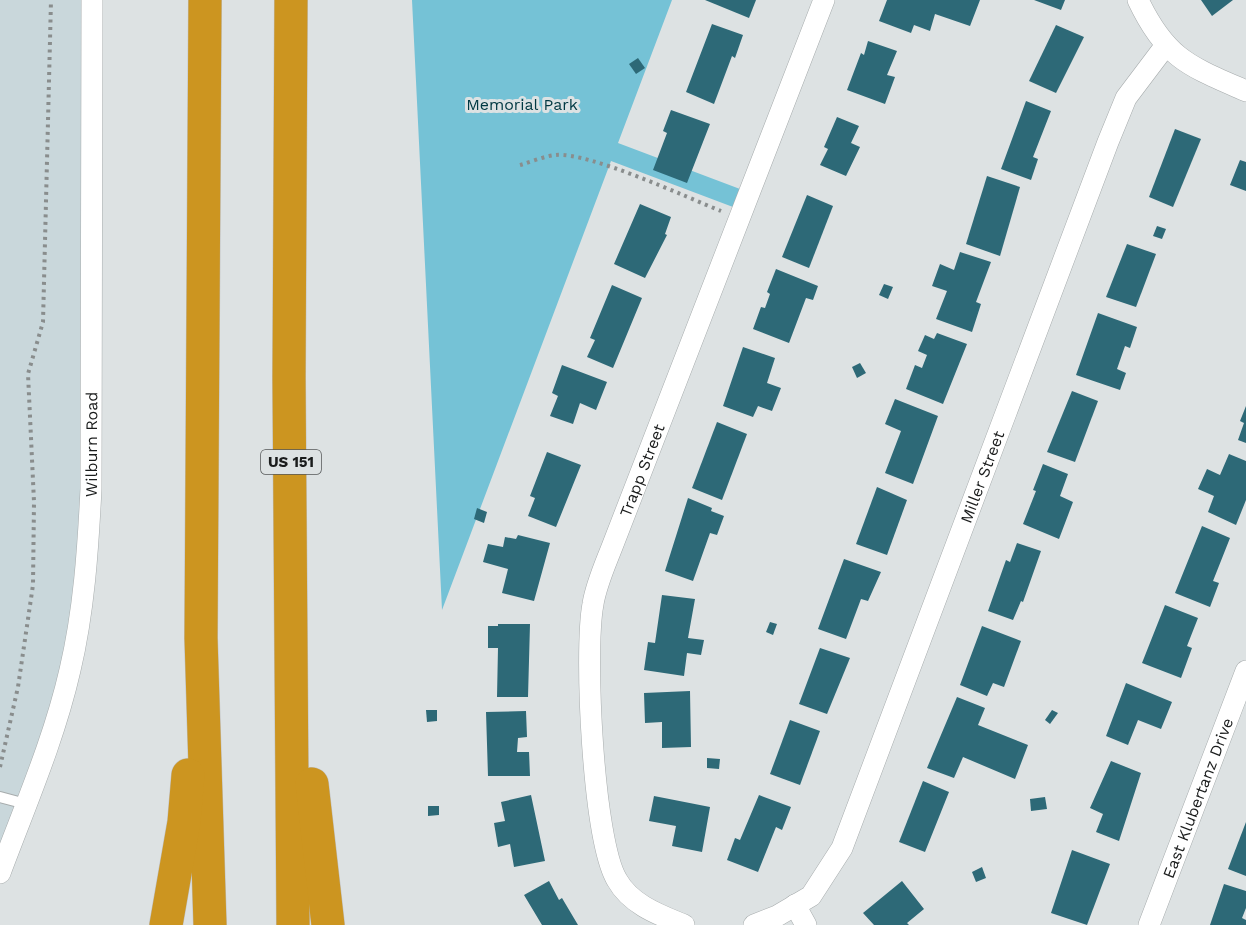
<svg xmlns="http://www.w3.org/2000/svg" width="1246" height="925" font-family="'Work Sans',sans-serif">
	<rect width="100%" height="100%" fill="#dde2e3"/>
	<polygon fill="#c9d7db" points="0,0 92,0 92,386 71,668 0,873"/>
	<polygon fill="#75c2d6" points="412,0 672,0 618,143 740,189 733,207 611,161 442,610"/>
	<g fill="#2d6977">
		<polygon points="705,0 756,0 749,18"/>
		<polygon points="887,0 980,0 970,26 935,14 930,31 914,25 911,33 879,21"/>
		<polygon points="1034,0 1065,0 1061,10"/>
		<polygon points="1201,0 1233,0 1212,16"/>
		<polygon points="712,24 743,35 735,58 732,56 714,104 686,92"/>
		<polygon points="1056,25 1084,37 1056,93 1029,81"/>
		<polygon points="868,41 897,51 887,75 895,77 885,104 847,90 861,53 864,55"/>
		<polygon points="638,58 645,68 636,74 629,64"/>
		<polygon points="1026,101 1051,111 1033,157 1038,159 1031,180 1001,169"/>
		<polygon points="671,110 710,124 687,183 653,170 667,133 663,131"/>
		<polygon points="837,117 859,126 851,143 860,147 846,176 820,165 828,149 824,147"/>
		<polygon points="1175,129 1201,139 1173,207 1149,197"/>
		<polygon points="1240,160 1246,162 1246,191 1230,185"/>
		<polygon points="987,176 1020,187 1000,256 966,244"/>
		<polygon points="807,195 833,206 809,268 782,257"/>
		<polygon points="640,204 671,217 665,234 667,235 645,278 614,264"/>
		<polygon points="1157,226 1166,229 1162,239 1153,236"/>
		<polygon points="1127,244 1156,254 1136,307 1106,297"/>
		<polygon points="960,252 991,262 976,302 981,304 972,332 936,319 947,291 932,286 940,264 954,270"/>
		<polygon points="776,269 818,286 813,300 806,298 789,343 753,329 761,307 765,308 770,294 767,292"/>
		<polygon points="884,284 893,287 888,299 879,295"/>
		<polygon points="612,285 642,298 613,368 587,357 595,340 590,338"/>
		<polygon points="1098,313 1137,327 1130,348 1125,346 1117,369 1126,373 1120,390 1076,375"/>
		<polygon points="937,333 967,344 943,404 906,389 915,365 922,368 927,355 918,351 925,335 934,339"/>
		<polygon points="743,347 775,358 767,383 781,388 772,411 758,406 753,417 723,406"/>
		<polygon points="860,363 866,373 857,378 852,367"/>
		<polygon points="562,365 607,382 596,410 580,403 573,424 550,416 558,396 552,393"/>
		<polygon points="1072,391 1098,401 1075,462 1047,452"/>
		<polygon points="895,399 938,416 913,484 885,473 901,431 885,424"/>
		<polygon points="1246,406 1246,443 1238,440 1244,423 1240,421"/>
		<polygon points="717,422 747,434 722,500 692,488"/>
		<polygon points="547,452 581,465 556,527 528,516 535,498 530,496"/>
		<polygon points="1229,454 1246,461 1246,500 1236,525 1208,512 1214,496 1198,489 1207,469 1220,475"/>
		<polygon points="1043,464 1068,474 1060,496 1073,502 1059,539 1023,524 1036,491 1033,490"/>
		<polygon points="877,487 907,500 887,555 856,544"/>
		<polygon points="688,498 712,508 711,511 724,516 717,535 710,533 693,581 665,571"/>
		<polygon points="477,508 487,512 484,523 474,519"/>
		<polygon points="1202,526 1230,538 1213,581 1219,583 1210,607 1175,593"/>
		<polygon points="518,535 550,543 534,601 502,593 508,569 483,562 488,544 503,547 505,537 516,539"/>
		<polygon points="1017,543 1041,551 1023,602 1021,601 1013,620 988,611 1006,560 1010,562"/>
		<polygon points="844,559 881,572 868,601 861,599 846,639 818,629"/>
		<polygon points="662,595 695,599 688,638 704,640 701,655 687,653 684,676 644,670 648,642 655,643"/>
		<polygon points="1165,605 1198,618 1187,646 1192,648 1181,678 1142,663"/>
		<polygon points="770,622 777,624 773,635 766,632"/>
		<polygon points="498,624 530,624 528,697 497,697 498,648 488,648 488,626 498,626"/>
		<polygon points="982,626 1021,641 1004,687 993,683 987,696 960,685"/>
		<polygon points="820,648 850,658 827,714 799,704"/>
		<polygon points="1126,683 1172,702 1161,729 1138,720 1128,745 1106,736"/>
		<polygon points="690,691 691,747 662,748 662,722 645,723 644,693"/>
		<polygon points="957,697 985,708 978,725 1028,745 1015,779 963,757 954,778 927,768"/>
		<polygon points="426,710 437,710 437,721 427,722"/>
		<polygon points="1052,710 1058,713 1050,724 1045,720"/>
		<polygon points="526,711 527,737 518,738 517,752 529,752 530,776 488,776 486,712"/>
		<polygon points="790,720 820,731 800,785 770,774"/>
		<polygon points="707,758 720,759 719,769 707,768"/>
		<polygon points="1111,761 1141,773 1119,841 1096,832 1103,814 1090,808"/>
		<polygon points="923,781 949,792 925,852 899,842"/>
		<polygon points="531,795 545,861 514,867 510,844 498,847 494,823 505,821 501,802"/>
		<polygon points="759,795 791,807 782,830 776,827 758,872 727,860 735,838 740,840"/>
		<polygon points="654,796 710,807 702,852 672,846 676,826 649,821"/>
		<polygon points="1045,797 1047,809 1031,811 1030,799"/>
		<polygon points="428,806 439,806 439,815 428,816"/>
		<polygon points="1246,822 1246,876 1228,869"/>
		<polygon points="1072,850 1110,864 1087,925 1051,913"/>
		<polygon points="982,867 986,878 976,882 972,872"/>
		<polygon points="549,881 559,900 562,898 578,925 542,925 524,895"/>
		<polygon points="902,881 924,909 907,923 909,925 874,925 863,913"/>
		<polygon points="1224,884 1246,891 1246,908 1242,918 1246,920 1246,925 1210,925"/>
	</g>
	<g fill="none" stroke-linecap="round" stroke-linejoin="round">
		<defs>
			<polyline id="service" points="0,797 26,804"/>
			<g id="minor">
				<path d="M 1138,0 C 1166,59 1189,66 1246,91"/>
				<path id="s1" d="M 0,873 C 25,806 54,740 70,670 C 84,611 88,549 91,489 L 92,0"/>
				<polyline points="795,905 806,925"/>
				<path id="s2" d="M 684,925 C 660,915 631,905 617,880 C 593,840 584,652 593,604 C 596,585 605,565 612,547 L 824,0"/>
				<path id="s3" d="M 754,925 L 777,916 L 811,896 L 842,848 L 1108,142 L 1126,98 L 1166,45"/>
				<path id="s4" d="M 1149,925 L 1246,671"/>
			</g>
			<g id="motorway">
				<polyline points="205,0 201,638 210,925"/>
				<polyline points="291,0 289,378 293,925"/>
				<polyline points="312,784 328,925"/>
				<polyline points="166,925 184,822 188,775"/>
			</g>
		</defs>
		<use href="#service" stroke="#a7acad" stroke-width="12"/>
		<use href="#minor" stroke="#a7acad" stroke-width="22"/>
		<use href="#motorway" stroke="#bfbfbf" stroke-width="34"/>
		<g stroke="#898d8d" stroke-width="4" stroke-dasharray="3 4.5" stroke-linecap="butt">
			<path d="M 520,165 C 531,162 544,156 556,155 C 589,152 686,197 721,211"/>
			<polyline points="0,767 18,687 33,585 34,502 28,374 43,322 51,0"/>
		</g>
		<use href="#service" stroke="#fff" stroke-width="10"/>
		<use href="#minor" stroke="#fff" stroke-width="21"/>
		<use href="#motorway" stroke="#cc9520" stroke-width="33"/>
	</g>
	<g text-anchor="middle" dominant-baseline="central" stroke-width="6" stroke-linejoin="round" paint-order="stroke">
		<rect fill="#dde2e3" stroke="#545758" stroke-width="1.5" x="261" y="450" width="60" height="24" rx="4.5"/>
		<g font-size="15" font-weight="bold" fill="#1a1c1c">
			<text x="291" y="462">US 151</text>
		</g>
		<g font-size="16" fill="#003842" stroke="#dde2e3">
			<text x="522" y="104">Memorial Park</text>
		</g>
		<g font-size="16" fill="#1a1c1c" stroke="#dde2e3">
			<text stroke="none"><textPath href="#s1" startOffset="442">Wilburn Road</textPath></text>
			<text stroke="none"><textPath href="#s2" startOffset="504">Trapp Street</textPath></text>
			<text stroke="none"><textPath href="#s3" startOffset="518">Miller Street</textPath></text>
			<text stroke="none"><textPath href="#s4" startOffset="136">East Klubertanz Drive</textPath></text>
		</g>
	</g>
</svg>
